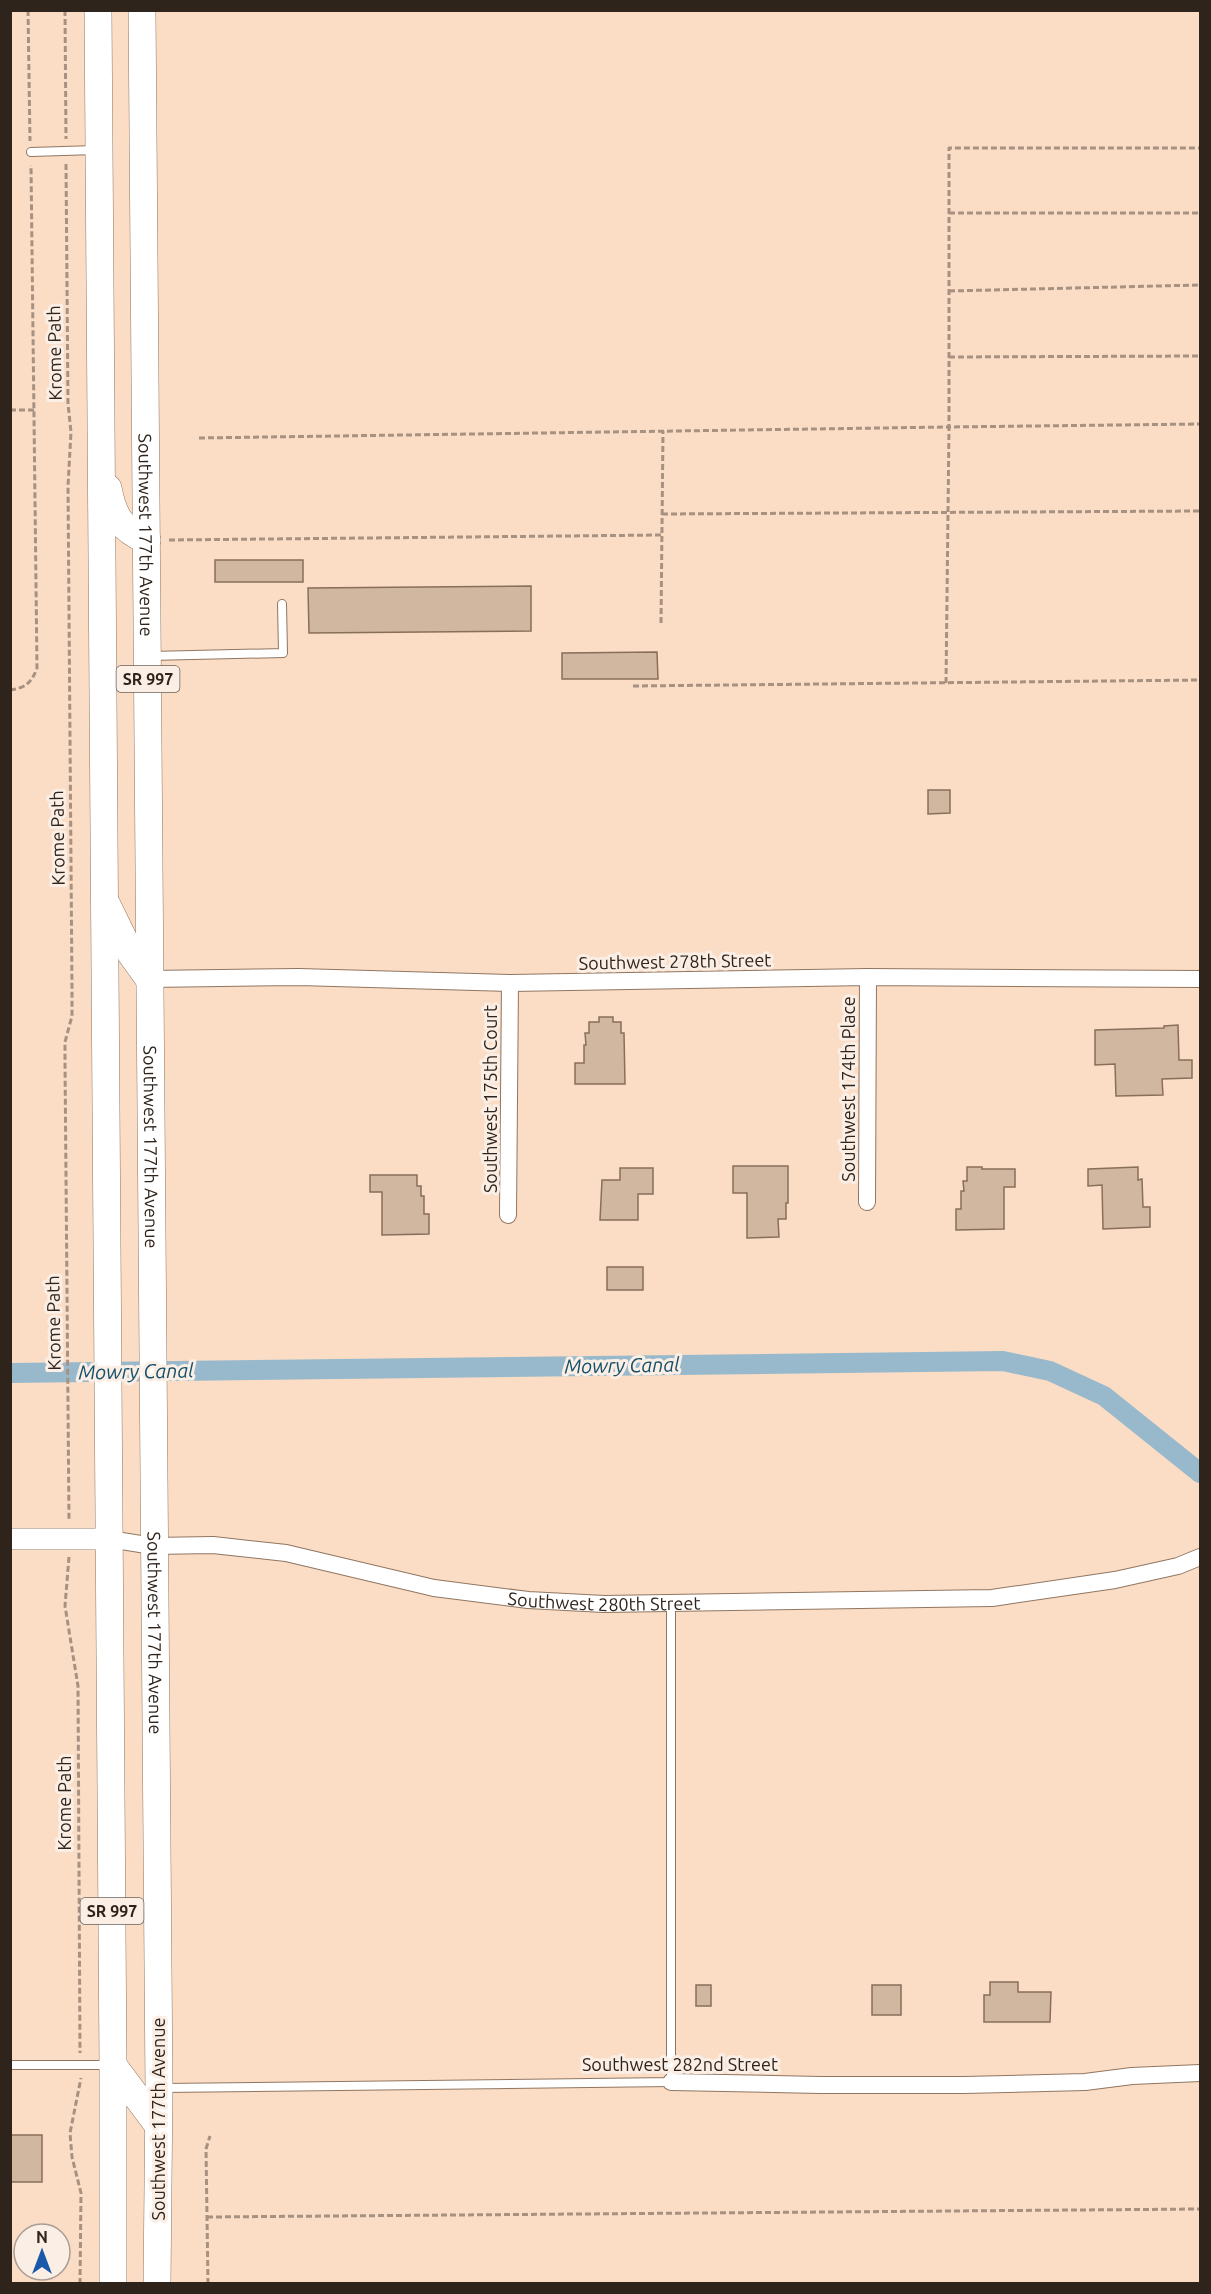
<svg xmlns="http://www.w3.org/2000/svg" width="1211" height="2294" font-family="Ubuntu,sans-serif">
	<rect width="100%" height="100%" fill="#fbddc6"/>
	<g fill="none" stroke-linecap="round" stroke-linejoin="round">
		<polyline stroke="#98b9cb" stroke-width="20" points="10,1373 1003,1361 1050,1371 1104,1396 1200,1473"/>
	</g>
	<g fill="#d1b6a0" stroke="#886f5a" stroke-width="1.5">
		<rect x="215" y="560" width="88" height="22"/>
		<polygon points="531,586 531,631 309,633 308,588"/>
		<polygon points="657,652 658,679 562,679 562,653"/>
		<polygon points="928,790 950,790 950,813 928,814"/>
		<polygon points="599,1017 613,1017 613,1022 621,1022 621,1033 624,1033 625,1084 575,1084 575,1063 584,1063 584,1045 586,1045 585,1033 589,1033 589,1022 599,1022"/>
		<polygon points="1178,1025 1179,1060 1192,1060 1192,1078 1162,1079 1163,1095 1116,1096 1115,1064 1095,1065 1095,1030 1164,1028 1164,1026"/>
		<polygon points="733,1166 788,1166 788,1203 786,1203 786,1219 778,1219 779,1237 747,1238 747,1193 733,1193"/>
		<polygon points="967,1167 982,1167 982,1169 1015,1169 1015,1187 1004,1187 1004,1229 956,1230 956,1209 961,1209 961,1191 964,1191 963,1181 967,1181"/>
		<polygon points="1138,1167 1138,1180 1142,1179 1143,1207 1150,1207 1150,1227 1103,1229 1102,1185 1088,1186 1088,1169"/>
		<polygon points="620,1168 653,1168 653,1194 638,1194 638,1220 600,1220 602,1180 620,1180"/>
		<polygon points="370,1175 417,1175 417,1186 421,1186 421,1196 424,1196 424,1214 429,1214 429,1234 382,1235 382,1192 370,1192"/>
		<rect x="607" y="1267" width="36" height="23"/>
		<polygon points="990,1982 1018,1982 1018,1992 1051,1992 1050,2022 984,2022 984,1995 990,1995"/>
		<rect x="696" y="1985" width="15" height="21"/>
		<rect x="872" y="1985" width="29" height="30"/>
		<rect x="10" y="2135" width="32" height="47"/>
	</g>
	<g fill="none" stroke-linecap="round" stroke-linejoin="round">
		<defs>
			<g id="service">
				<polyline points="31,152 96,150"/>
				<polyline points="150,656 283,653 282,604"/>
				<polyline points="10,2065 109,2065"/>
				<polyline points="162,2088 671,2082 671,1604"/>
			</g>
			<g id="minor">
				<polyline points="149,979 299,977 510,983 868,977 1200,979"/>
				<polyline points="867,1202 868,977"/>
				<polyline points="508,1215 510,983"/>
				<path id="s1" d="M 109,1539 L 153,1546 L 213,1545 L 286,1553 L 434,1588 L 528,1600 L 604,1604 L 992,1598 L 1115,1580 L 1178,1566 L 1200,1557"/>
				<polyline points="671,2082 820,2085 964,2085 1085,2082 1132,2076 1200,2073"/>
			</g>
			<polyline id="tertiary" points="10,1539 109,1539"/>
			<g id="trunk">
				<polyline points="98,10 113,2065 113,2284"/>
				<path id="s2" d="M 142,10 L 159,2088 L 157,2284"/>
				<path d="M 108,488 C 113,515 121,530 147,540"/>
				<polyline points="106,903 131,954 149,979"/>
				<polyline points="113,2065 157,2124"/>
			</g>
		</defs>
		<use href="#service" stroke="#907661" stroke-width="10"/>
		<use href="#minor" stroke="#907661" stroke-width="18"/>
		<use href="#tertiary" stroke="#907661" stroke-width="22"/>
		<use href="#trunk" stroke="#907661" stroke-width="28"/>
		<g stroke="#a79180" stroke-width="3" stroke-dasharray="6 3" stroke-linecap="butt">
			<polyline points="28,10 30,141"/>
			<polyline points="65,10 66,139"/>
			<polyline points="66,164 68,404 71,432 68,486 72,990 72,1016 65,1042 65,1062 69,1521"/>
			<polyline points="949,213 1200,213"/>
			<polyline points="949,291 1200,285"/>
			<polyline points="949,357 1200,356"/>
			<polyline points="10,410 34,410"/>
			<polyline points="199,438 949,427 949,148 1200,148"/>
			<polyline points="662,514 1200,511"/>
			<polyline points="169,540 662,535"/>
			<polyline points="661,623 663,431"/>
			<polyline points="946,683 949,427 1200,424"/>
			<polyline points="633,686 1200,680"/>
			<path d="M 10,690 C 26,688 32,682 37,668 L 31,165"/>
			<polyline points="69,1557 65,1606 78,1686 80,2053"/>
			<polyline points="207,2217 1200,2209"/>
			<polyline points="80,2284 81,2193 72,2157 70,2133 81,2078"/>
			<polyline points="208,2284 206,2149 210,2136"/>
		</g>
		<use href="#service" stroke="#fff" stroke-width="8"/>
		<use href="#minor" stroke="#fff" stroke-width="16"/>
		<use href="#tertiary" stroke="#fff" stroke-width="21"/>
		<use href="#trunk" stroke="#fff" stroke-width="27"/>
	</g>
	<g text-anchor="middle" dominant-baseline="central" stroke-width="6" stroke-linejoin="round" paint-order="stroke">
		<g fill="#faeee5" stroke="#6c6158" stroke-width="1.5">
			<rect x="116.5" y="666" width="63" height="26" rx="4.5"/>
			<rect x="80.5" y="1898" width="63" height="26" rx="4.5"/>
		</g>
		<g font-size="16" font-weight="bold" fill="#2f241b">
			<text x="148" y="679">SR 997</text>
			<text x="112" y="1911">SR 997</text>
		</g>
		<g font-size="18" fill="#2f241b" stroke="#faeee5">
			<text transform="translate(54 353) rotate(-91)">Krome Path</text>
			<text stroke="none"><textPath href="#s2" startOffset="525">Southwest 177th Avenue</textPath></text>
			<text transform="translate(57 838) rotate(-91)">Krome Path</text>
			<text transform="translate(675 961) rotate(-1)">Southwest 278th Street</text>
			<text transform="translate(848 1089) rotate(-90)">Southwest 174th Place</text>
			<text transform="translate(490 1099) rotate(-90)">Southwest 175th Court</text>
			<text stroke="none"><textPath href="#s2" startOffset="1137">Southwest 177th Avenue</textPath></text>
			<text transform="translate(53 1323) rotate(-91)">Krome Path</text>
			<text stroke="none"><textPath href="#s1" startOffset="501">Southwest 280th Street</textPath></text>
			<text stroke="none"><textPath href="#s2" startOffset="1623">Southwest 177th Avenue</textPath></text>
			<text transform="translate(64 1803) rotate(-90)">Krome Path</text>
			<text x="680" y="2064">Southwest 282nd Street</text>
			<text transform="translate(158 2119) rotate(-90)">Southwest 177th Avenue</text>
		</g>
		<g font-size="20" font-style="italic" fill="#16506c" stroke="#faeee5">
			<text transform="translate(622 1365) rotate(-1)">Mowry Canal</text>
			<text transform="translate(136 1371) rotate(-1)">Mowry Canal</text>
		</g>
	</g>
	<rect width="1211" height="2294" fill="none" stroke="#2f241b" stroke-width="24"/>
	<g transform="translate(42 2252)"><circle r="28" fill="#faeee5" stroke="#a99d94" stroke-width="1.5"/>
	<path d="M0-4.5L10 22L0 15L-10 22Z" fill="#1a58a9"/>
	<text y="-9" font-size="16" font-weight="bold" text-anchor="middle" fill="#2f241b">N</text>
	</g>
</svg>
